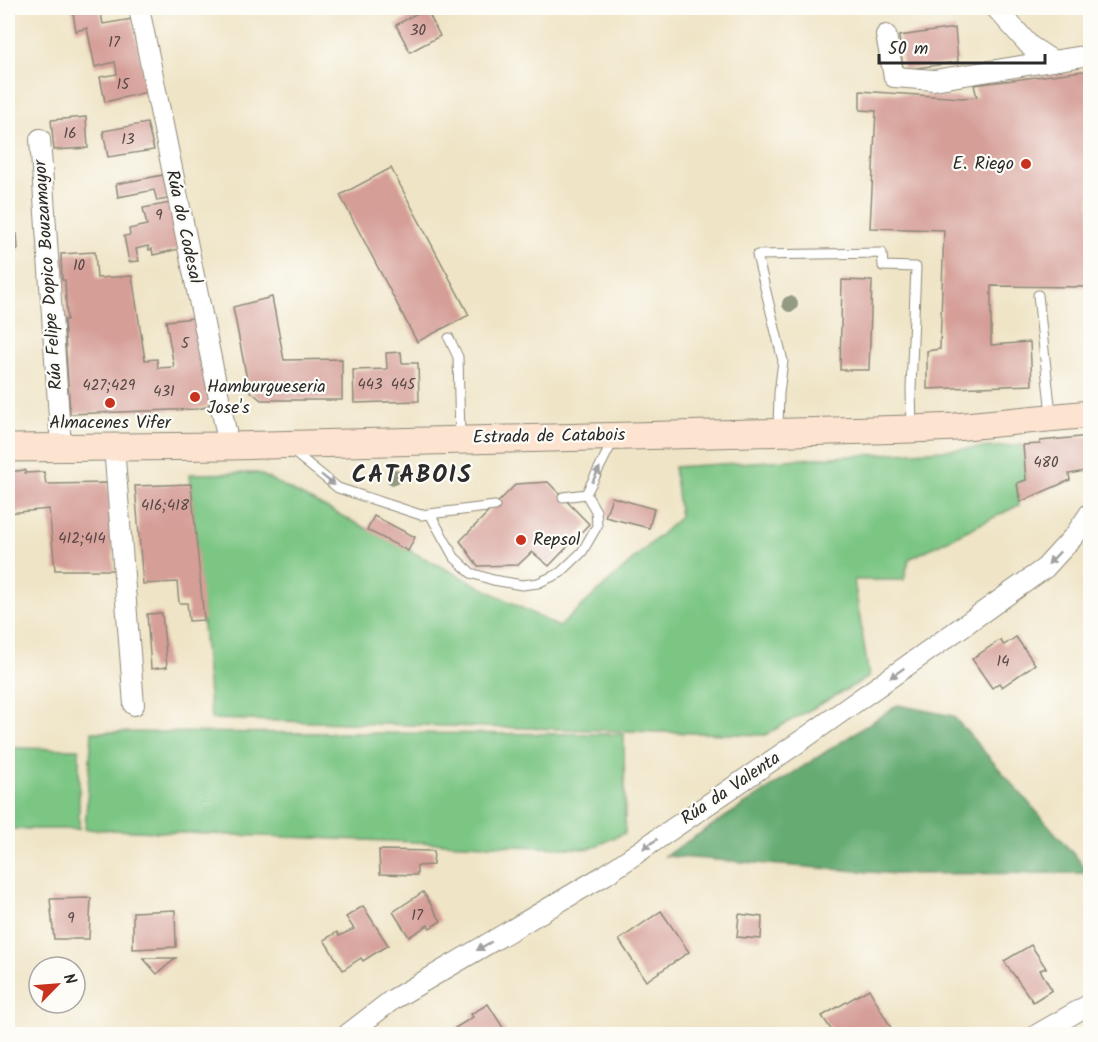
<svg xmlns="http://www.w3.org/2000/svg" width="1098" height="1042" font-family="Kalam,sans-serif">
	<rect width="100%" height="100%" fill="#fdfcf7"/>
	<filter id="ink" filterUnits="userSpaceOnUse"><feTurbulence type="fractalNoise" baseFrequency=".0167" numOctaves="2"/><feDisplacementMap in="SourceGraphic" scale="12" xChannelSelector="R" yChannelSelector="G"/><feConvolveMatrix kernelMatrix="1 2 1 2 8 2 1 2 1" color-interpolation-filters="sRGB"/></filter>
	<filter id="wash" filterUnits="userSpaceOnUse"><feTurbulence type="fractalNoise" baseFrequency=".008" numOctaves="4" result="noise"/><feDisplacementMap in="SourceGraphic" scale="24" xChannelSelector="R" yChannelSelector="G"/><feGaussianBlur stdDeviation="1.35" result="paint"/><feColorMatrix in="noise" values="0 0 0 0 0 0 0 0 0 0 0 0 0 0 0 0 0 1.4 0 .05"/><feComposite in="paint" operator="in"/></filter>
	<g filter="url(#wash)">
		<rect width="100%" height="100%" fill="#efe4c6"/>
		<g fill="#7cc684" stroke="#547858" stroke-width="1.5">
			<polygon points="1023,445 1026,480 1017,483 1019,505 909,559 904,580 854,580 869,677 765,735 211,719 190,474 258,473 559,627 680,517 674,467"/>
			<polygon points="92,732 624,734 625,833 589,849 85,829"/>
			<polygon points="8,748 79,749 79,829 8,829"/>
		</g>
		<polygon fill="#65ab72" stroke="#486b4e" stroke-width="1.5" points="898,705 953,716 1090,873 896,874 665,856"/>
		<g id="blocks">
			<g fill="#d59e97">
				<polygon points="72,8 100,8 103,24 132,19 147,92 105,102 100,77 117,74 115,62 95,67 87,28 76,31"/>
				<polygon points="426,8 440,36 410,52 396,25"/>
				<polygon points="955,28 958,62 903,70 899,36"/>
				<polygon points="1090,70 1090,287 991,286 991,345 1030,342 1032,385 927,389 927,351 940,349 944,230 870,228 876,111 860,110 860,91 962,98 977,97 974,85"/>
				<polygon points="86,117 88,148 54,150 51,120"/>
				<polygon points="147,123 154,150 108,157 103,131"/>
				<polygon points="391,168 469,315 417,342 340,195"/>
				<polygon points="163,175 168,199 157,201 154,190 118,197 116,184"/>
				<polygon points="170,203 179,249 153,255 152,249 149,250 148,246 136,249 139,261 129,262 124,236 130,235 129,229 147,225 143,208"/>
				<polygon points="8,234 17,234 18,249 8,250"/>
				<polygon points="95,252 97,278 132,276 145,360 157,359 158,368 174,367 166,321 194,318 212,401 206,407 197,409 70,414 64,320 67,320 65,280 62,280 61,254"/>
				<polygon points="842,280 872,281 869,370 840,370"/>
				<polygon points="272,297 284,360 342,359 342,400 261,400 249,390 233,307"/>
				<polygon points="401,352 402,363 418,363 419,401 354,403 353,370 387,369 386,353"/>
				<polygon points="1090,436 1090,470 1069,474 1070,480 1020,502 1017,483 1026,480 1023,445 1040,444 1040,441"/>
				<polygon points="25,470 25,473 44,472 46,484 108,483 114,570 55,570 49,509 8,513 8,472"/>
				<polygon points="548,482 589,524 549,566 532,552 518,565 478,566 460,541 516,484"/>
				<polygon points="191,484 204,620 189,621 187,603 179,603 177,582 143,584 135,486"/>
				<polygon points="612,497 654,509 649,528 605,517"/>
				<polygon points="374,516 415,537 408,551 367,530"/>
				<polygon points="162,613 167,667 151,669 147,614"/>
				<polygon points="1016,637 1035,664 1002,687 999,683 992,688 972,659 1000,640 1004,645"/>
				<polygon points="379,850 434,851 433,865 417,866 417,875 380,874"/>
				<polygon points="423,892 441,921 430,928 428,925 409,937 393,912"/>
				<polygon points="91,898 89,939 54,939 50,899"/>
				<polygon points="363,906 388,945 363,961 361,958 343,970 324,940 337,932 339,936 354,929 346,917"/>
				<polygon points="175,910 176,947 133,949 133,912"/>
				<polygon points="661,911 689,952 646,981 619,940"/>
				<polygon points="739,914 762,917 761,939 737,937"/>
				<polygon points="1031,945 1046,968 1040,970 1052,990 1033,1002 1004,961"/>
				<polygon points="143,958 176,958 157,974"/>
				<polygon points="869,989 891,1028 881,1034 834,1034 822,1016"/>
				<polygon points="488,1004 507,1034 459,1034 455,1028 473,1017 471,1014"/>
			</g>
		</g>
	</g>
	<g filter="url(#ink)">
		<use href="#blocks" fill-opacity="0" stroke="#8d8878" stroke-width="1.5"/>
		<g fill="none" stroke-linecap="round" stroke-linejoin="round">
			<defs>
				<g id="service">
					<polyline points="1038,295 1051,414"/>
					<polyline points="449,338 458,357 460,437"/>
					<polyline points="778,429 779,393 783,361 757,255 882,253 883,266 916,267 911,389 912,427"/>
					<polyline points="291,450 338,488 421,515 495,506"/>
					<polyline points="563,497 586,494 614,439"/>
					<polyline points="430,514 454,557 471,573 493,580 522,585 538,583 560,573 582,552 597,526 596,511 586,494"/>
				</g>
				<g id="minor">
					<polyline points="139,8 229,446"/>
					<polyline points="996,8 1030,46 1053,61"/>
					<polyline points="886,35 894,77 934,80 1090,55"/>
					<polyline points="40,139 61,447"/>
					<polyline points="114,446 134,705"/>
					<polyline points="348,1034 392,1000 605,875 802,740 1045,568 1075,535 1090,513"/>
					<polyline points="1038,1034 1090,1004"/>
				</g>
				<polyline id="secondary" points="8,448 229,446 912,429 955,427 1090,414"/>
			</defs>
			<use href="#service" stroke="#8d8878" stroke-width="11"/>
			<use href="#minor" stroke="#8d8878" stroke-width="22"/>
			<use href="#secondary" stroke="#8d8878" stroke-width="29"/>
			<use href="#service" stroke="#fff" stroke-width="9"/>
			<use href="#minor" stroke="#fff" stroke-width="20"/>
			<use href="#secondary" stroke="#fde4d1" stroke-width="27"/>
		</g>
		<g fill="#939c82">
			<circle cx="790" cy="304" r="8"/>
			<circle cx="394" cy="477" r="8"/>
		</g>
		<defs><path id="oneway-solid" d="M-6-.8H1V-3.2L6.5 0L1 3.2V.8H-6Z" transform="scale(1.5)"/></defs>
		<g fill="#a0a0a0">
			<use href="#oneway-solid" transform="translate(596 475) rotate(-63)"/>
			<use href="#oneway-solid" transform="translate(328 480) rotate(39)"/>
			<use href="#oneway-solid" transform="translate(1054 558) rotate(133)"/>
			<use href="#oneway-solid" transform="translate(897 673) rotate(145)"/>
			<use href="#oneway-solid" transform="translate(650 844) rotate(146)"/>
			<use href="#oneway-solid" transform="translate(484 946) rotate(150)"/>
		</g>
	</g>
	<g fill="#c8321e" stroke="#fdfcf7" stroke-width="2">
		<circle cx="1026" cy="164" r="6"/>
		<circle cx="195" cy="397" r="6"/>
		<circle cx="110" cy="403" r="6"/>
		<circle cx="521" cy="540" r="6"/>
	</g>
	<g text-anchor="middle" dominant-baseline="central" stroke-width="4.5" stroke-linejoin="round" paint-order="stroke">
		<g font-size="15" fill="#564846">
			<text x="418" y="31">30</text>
			<text x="114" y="43">17</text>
			<text x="123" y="85">15</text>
			<text x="70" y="134">16</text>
			<text x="128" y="140">13</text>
			<text x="159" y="216">9</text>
			<text x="79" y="266">10</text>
			<text x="185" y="344">5</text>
			<text x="370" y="385">443</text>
			<text x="403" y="385">445</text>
			<text x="109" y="386">427;429</text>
			<text x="164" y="392">431</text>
			<text x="1046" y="463">480</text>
			<text x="165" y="506">416;418</text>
			<text x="82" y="539">412;414</text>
			<text x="1003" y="662">14</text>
			<text x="417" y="916">17</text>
			<text x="71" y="919">9</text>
		</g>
		<g font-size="18" fill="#2b2b2b" stroke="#fdfcf7" text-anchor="start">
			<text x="1014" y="164" text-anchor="end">E. Riego</text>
			<text x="207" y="387">Hamburgueseria<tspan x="207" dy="21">Jose's</tspan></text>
			<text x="110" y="423" text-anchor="middle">Almacenes Vifer</text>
			<text x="533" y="540">Repsol</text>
		</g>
		<g font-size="18" fill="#2b2b2b" stroke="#fdfcf7">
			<text transform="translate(183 227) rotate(78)">Rúa do Codesal</text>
			<text transform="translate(49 275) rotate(-94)">Rúa Felipe Dopico Bouzamayor</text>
			<text transform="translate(549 437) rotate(-1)">Estrada de Catabois</text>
			<text transform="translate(731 789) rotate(-34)">Rúa da Valenta</text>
		</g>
		<g font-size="24" font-weight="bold" letter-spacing="1.5" fill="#2b2b2b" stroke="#fdfcf7">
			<text x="412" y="475">CATABOIS</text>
		</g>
	</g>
	<rect width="1098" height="1042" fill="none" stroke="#fdfcf7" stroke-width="30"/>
	<g transform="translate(57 985) rotate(65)"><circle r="28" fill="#fdfcf7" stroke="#a9a8a5" stroke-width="1.5"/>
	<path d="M0-4.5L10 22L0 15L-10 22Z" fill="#c8321e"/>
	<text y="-9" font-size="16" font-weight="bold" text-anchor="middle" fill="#2b2b2b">N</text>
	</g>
	<path d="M879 54v9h166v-9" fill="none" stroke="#2b2b2b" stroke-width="3"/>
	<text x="888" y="54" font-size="18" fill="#2b2b2b" stroke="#fdfcf7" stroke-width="4.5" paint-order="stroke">50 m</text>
</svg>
